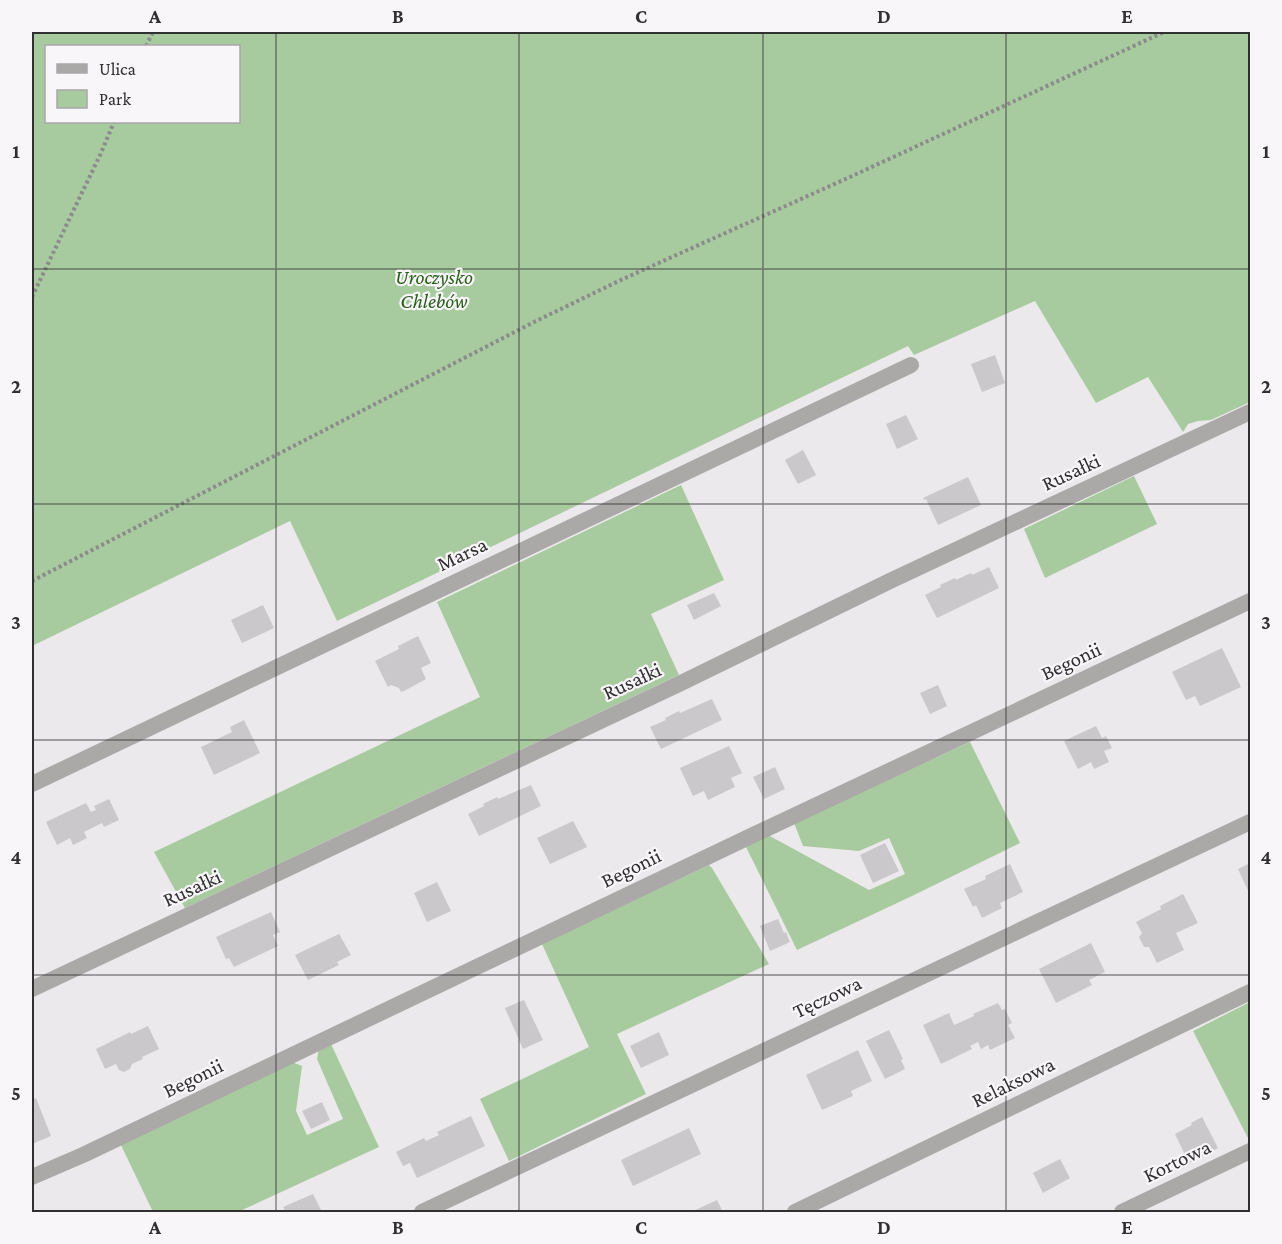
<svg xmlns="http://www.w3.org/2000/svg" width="1282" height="1244" font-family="'Crimson Pro',serif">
	<rect width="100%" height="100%" fill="#ece9ec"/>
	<g fill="#a7cb9e" fill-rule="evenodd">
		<path d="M 32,32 L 1250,32 L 1250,402 L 1211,420 L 1198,421 L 1188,424 L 1183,432 L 1148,377 L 1096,403 L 1035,301 L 914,355 L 908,346 L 337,621 L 290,521 L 32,646 ZM 238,46 L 238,122 L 46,122 L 46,46 Z"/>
		<polygon points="1134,476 1157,524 1045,578 1024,529"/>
		<polygon points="681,485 724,580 651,614 679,675 185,908 154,852 480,697 437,602"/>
		<polygon points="970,742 1020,843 912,896 797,950 745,845 768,835 869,890 905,874 889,838 859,851 803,846 794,823"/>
		<polygon points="709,865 712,868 769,964 617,1034 646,1094 509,1161 480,1099 589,1047 542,944"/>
		<polygon points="1250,1002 1250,1142 1193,1031"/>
		<polygon points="331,1044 379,1147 238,1212 153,1212 120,1143 292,1062 302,1066 296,1111 307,1135 343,1119 317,1059 319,1049"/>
	</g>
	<g fill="#cac8cb">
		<polygon points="995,355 1005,383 982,392 971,364"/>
		<polygon points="906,415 918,439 897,449 886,424"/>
		<polygon points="803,450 816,475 798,484 785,460"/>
		<polygon points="968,477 981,505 938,525 926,499 924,500 923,498"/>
		<polygon points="989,567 999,588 937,618 925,595 941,587 940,585 955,578 956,580 971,573 972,575"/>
		<polygon points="714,593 721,606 694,620 687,605"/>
		<polygon points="263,605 274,628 242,643 231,620"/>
		<polygon points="418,636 431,663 421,668 426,679 404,691 401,692 399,688 391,685 388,687 375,661 399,649 398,646"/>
		<polygon points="1222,648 1241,687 1200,706 1195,696 1186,700 1172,672"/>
		<polygon points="938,685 947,706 930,714 920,693"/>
		<polygon points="712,699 722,720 661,749 650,727 666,720 665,718 679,711 680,713"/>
		<polygon points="244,720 260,753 214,775 201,747 232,732 230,727"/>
		<polygon points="1096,726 1102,738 1106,736 1112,748 1104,751 1109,762 1094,769 1091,762 1078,769 1064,741"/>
		<polygon points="729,746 742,773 731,778 735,787 708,800 704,791 693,796 680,768"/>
		<polygon points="775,767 785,789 764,799 753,777"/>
		<polygon points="531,785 541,806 479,836 468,814 484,806 483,804 497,797 498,799"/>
		<polygon points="109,799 119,820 104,827 102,823 84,832 87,838 73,845 70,838 57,845 46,822 86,803 91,812 96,810 94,806"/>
		<polygon points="573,821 587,847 550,864 537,838"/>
		<polygon points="885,843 899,871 873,883 860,855"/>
		<polygon points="1250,863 1250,895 1238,869"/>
		<polygon points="1010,864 1023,892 1000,903 1002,908 982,918 976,905 973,907 964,889 986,879 985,876"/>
		<polygon points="437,882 451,911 427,922 414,893"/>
		<polygon points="1183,894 1198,923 1176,933 1184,950 1157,963 1149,947 1144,947 1139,937 1142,933 1136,922 1161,909 1160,906"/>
		<polygon points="271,912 280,932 273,935 278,946 234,967 229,958 226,959 216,937"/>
		<polygon points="778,919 784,933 786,932 790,942 770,951 760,926"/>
		<polygon points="339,934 351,955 337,962 339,965 308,980 295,955"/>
		<polygon points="1091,943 1105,972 1089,980 1092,985 1056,1003 1039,969"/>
		<polygon points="524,1000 543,1040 523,1049 505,1008"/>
		<polygon points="998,1003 1002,1010 1005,1009 1012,1023 1008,1025 1015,1038 990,1050 988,1045 981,1049 978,1042 970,1046 972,1049 941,1064 923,1025 949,1013 954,1025 974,1016 973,1014"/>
		<polygon points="148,1026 159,1049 142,1057 143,1059 132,1064 130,1069 124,1072 119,1070 116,1064 105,1069 96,1049 130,1032 131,1034"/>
		<polygon points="889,1030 903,1059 901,1060 905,1069 885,1079 866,1041"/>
		<polygon points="659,1032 669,1055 641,1068 630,1046"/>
		<polygon points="858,1050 872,1081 851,1091 853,1096 822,1110 806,1075"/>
		<polygon points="36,1098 51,1136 32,1144 32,1100"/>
		<polygon points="322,1102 330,1120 311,1129 302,1111"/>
		<polygon points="471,1116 485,1146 417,1178 410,1163 403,1166 396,1152 424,1138 426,1141 439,1135 437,1132"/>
		<polygon points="1202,1117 1218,1148 1189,1163 1175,1134 1192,1125 1191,1123"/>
		<polygon points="689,1128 701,1154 633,1186 621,1160"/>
		<polygon points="1060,1159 1070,1178 1043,1193 1033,1173"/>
		<polygon points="313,1194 322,1212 286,1212 283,1207"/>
		<polygon points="717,1200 723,1212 691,1212"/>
	</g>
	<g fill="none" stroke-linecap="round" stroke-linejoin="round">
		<g stroke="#8c8a8c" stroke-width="4" stroke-dasharray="3 3" stroke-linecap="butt">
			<polyline points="146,46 153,32"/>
			<polyline points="32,297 101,153 114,122"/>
			<polyline points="32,581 534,322 623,279 850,177 1164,32"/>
		</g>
		<g stroke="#aba9a8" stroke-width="16">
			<polyline points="32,784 911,365"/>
			<polyline points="32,989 679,684 892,580 1250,412"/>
			<polyline points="32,1177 83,1155 751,836 1250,601"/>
			<polyline points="422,1212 1250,822"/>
			<polyline points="795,1212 1250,992"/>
			<polyline points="1122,1212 1250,1151"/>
		</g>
	</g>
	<path fill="none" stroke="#313031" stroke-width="1.5" stroke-opacity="0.55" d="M 276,32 L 276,1212M 519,32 L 519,1212M 763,32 L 763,1212M 1006,32 L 1006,1212M 32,269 L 1250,269M 32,504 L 1250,504M 32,740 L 1250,740M 32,975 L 1250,975"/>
	<g text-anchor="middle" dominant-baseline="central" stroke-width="4.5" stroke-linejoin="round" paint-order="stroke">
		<g font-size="21" font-style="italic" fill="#296119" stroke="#f9f6fa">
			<text x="434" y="277">Uroczysko<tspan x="434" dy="24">Chlebów</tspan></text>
		</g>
		<g font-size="21" fill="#313031" stroke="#f9f6fa">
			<text transform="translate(1071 472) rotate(-25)">Rusałki</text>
			<text transform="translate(462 554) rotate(-25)">Marsa</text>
			<text transform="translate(1071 661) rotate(-25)">Begonii</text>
			<text transform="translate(632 681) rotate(-25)">Rusałki</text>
			<text transform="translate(631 868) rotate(-26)">Begonii</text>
			<text transform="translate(192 888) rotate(-25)">Rusałki</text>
			<text transform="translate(827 997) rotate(-25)">Tęczowa</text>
			<text transform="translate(193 1078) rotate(-26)">Begonii</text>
			<text transform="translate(1013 1082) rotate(-26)">Relaksowa</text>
			<text transform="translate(1177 1161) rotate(-26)">Kortowa</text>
		</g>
	</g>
	<rect width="1282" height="1244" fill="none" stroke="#f9f6fa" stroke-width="66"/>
	<rect x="45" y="45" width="195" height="78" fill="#f9f6fa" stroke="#a9a7aa" stroke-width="1.5"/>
	<rect x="57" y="64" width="30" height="9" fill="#aba9a8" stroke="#a9a7aa" stroke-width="1.5"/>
	<text x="99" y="75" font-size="18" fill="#313031">Ulica</text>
	<rect x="57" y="90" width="30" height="18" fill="#a7cb9e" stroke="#a9a7aa" stroke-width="1.5"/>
	<text x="99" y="105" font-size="18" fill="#313031">Park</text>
	<rect x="33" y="33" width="1216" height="1178" fill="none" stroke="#313031" stroke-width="2"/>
	<g font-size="20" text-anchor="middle" font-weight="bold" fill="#313031">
		<text x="155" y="23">A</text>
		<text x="398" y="23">B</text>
		<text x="641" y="23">C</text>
		<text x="884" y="23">D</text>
		<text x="1127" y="23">E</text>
		<text x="16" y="158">1</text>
		<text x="1266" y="158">1</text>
		<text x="16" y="393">2</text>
		<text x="1266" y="393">2</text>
		<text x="16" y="629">3</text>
		<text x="1266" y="629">3</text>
		<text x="16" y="864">4</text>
		<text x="1266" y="864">4</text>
		<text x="16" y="1100">5</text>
		<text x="1266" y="1100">5</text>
		<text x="155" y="1234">A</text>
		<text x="398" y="1234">B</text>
		<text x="641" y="1234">C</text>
		<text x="884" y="1234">D</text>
		<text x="1127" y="1234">E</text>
	</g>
</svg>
